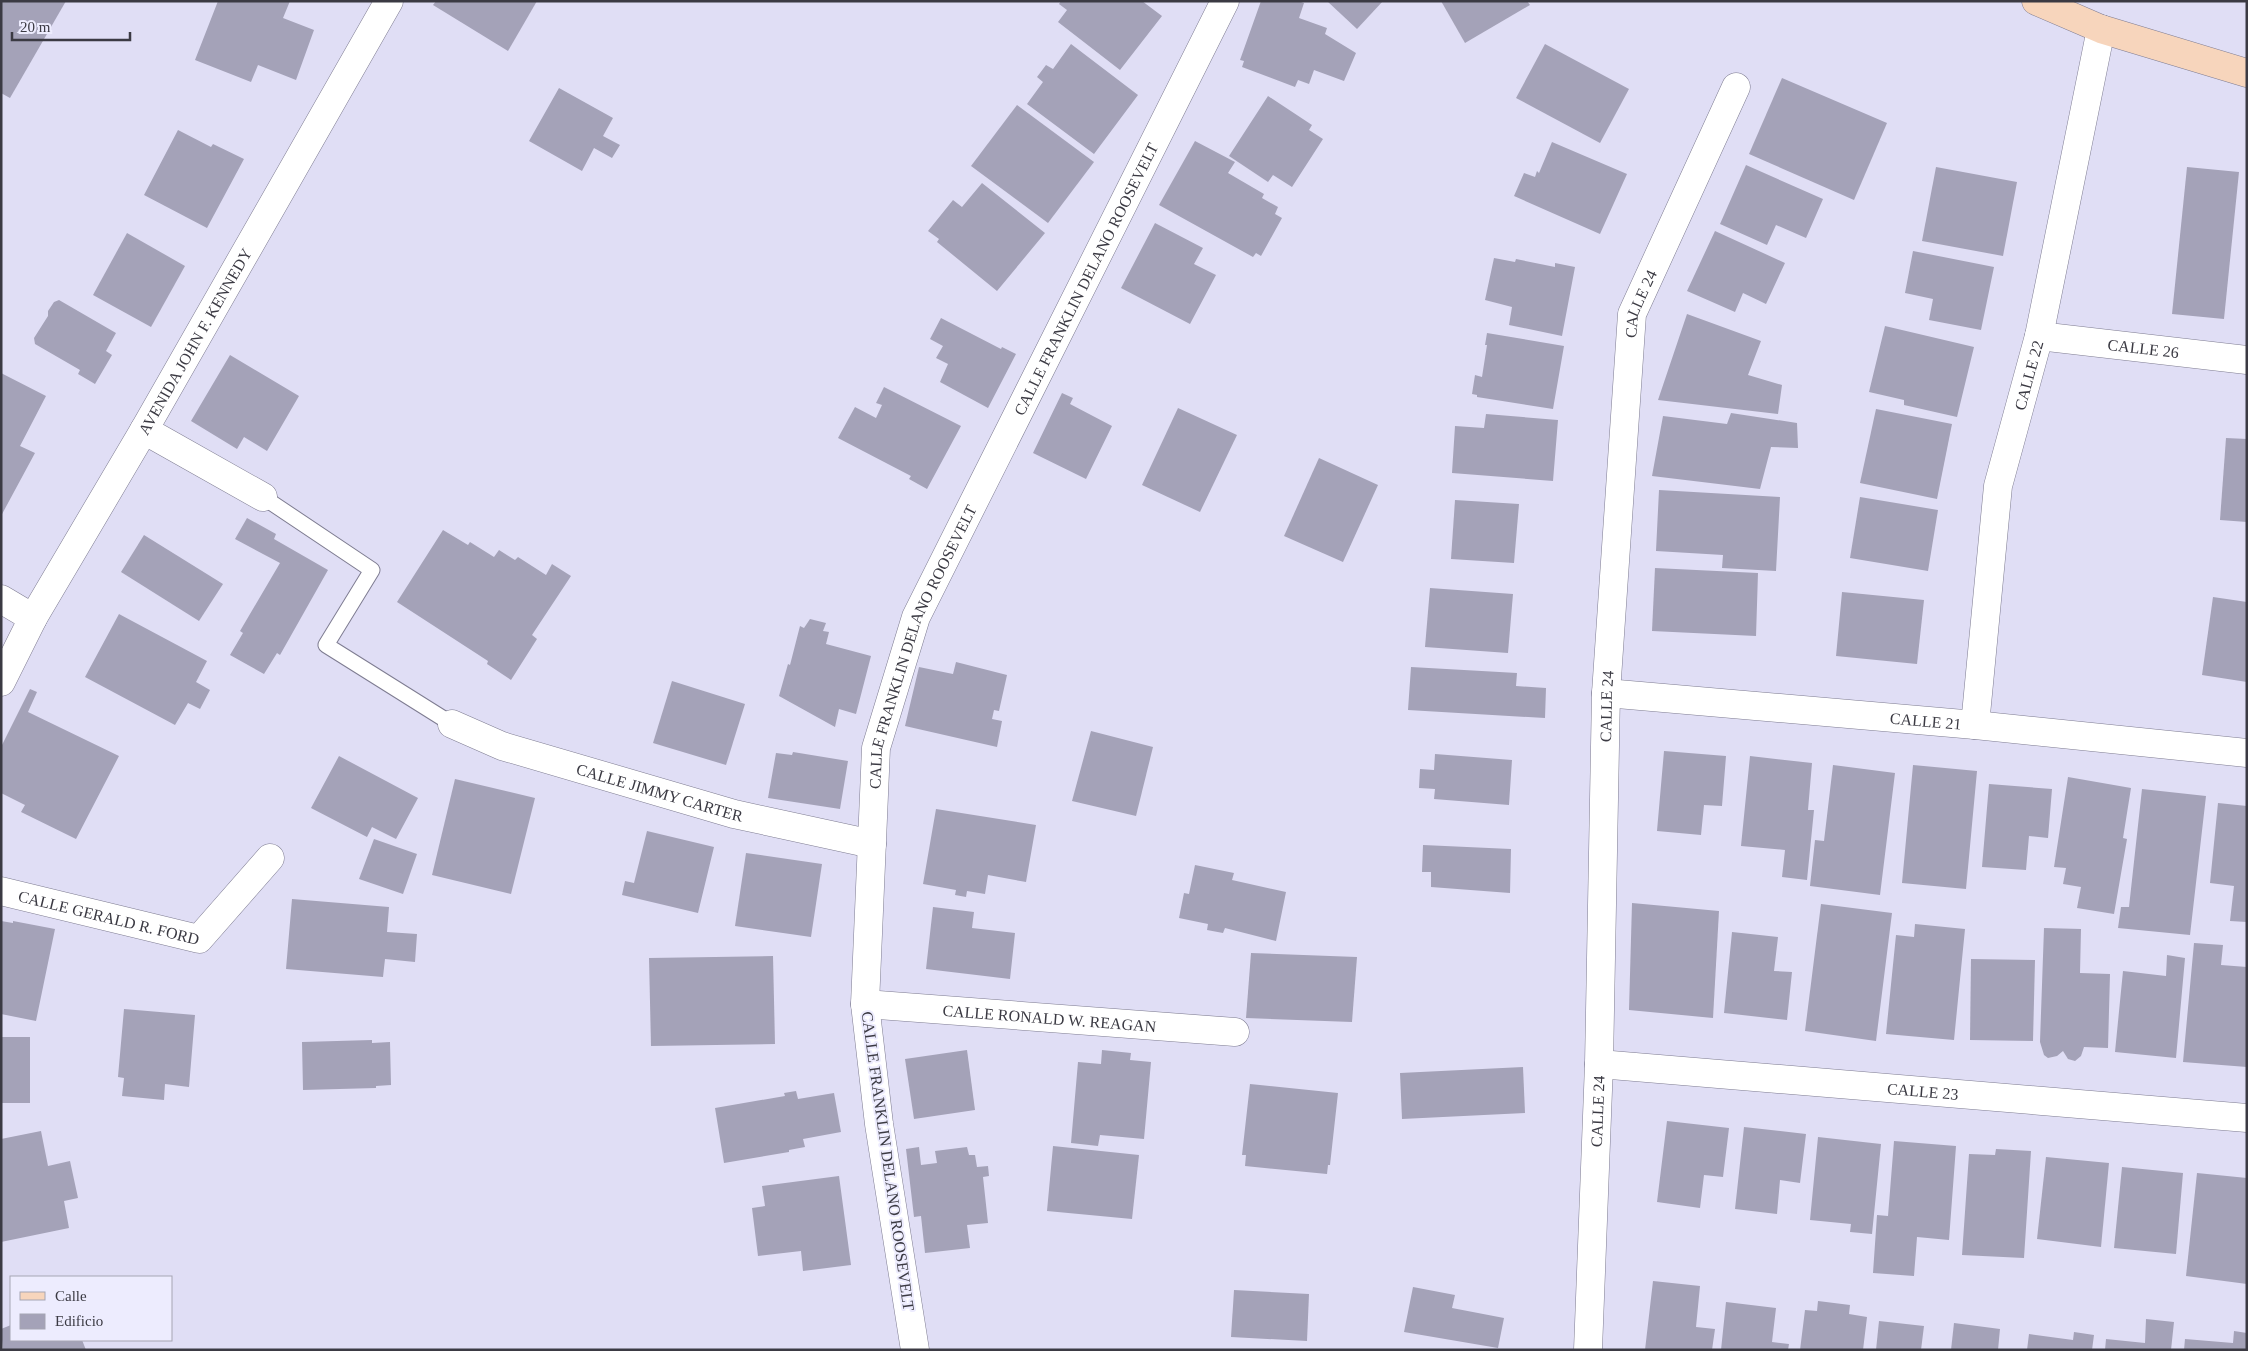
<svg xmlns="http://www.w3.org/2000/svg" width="2248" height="1351" font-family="Georgia,serif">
	<rect width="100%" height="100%" fill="#e0def5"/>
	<g fill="#a4a2b8">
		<polygon points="1,1 66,1 10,98 1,93"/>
		<polygon points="218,1 290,1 283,18 314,30 296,80 258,65 251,82 195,60"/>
		<polygon points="436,1 537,1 508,51 433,5"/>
		<polygon points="1061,1 1142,1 1162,16 1120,70 1058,22 1067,10 1059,4"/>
		<polygon points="1261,1 1298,1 1304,3 1299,18 1327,28 1325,34 1356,53 1344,81 1314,70 1309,84 1298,80 1295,87 1242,67 1244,61 1240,60"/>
		<polygon points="1327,1 1383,1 1357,29"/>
		<polygon points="1441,1 1527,1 1530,5 1465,43"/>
		<polygon points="1071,44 1138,95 1094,154 1027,104 1043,82 1037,77 1046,65 1053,69"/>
		<polygon points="1545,44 1629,89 1600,143 1516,98"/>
		<polygon points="1782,78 1887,123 1854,200 1749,154"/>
		<polygon points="559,88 613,118 603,136 620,145 612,158 594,148 582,171 529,141"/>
		<polygon points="1268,96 1312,125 1309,130 1323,139 1292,187 1273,175 1268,182 1229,156"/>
		<polygon points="1017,105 1094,162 1048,223 971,166"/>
		<polygon points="178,130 211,147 213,144 244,159 207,228 144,195"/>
		<polygon points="1195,141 1235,162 1228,173 1264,194 1262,198 1278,207 1275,214 1282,218 1261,256 1256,253 1253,257 1159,205"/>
		<polygon points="1552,142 1627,174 1600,234 1514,196 1524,173 1535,177 1537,171 1539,173"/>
		<polygon points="1746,165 1823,199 1806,238 1776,225 1767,245 1720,224"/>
		<polygon points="1936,167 2017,182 2003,256 1922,241"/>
		<polygon points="2187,167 2239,172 2224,319 2172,314"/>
		<polygon points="982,183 1045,233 997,291 937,242 939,239 928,231 953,200 962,207"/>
		<polygon points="1155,223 1203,248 1194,264 1216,275 1190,324 1121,288"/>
		<polygon points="1715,231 1785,263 1766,304 1743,293 1735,312 1687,291"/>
		<polygon points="127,233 185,266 151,327 93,295"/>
		<polygon points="1913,251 1994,267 1981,330 1929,320 1933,299 1905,293"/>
		<polygon points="1494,258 1515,262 1516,259 1555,267 1555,263 1575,267 1562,336 1509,325 1512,307 1485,300"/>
		<polygon points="59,300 116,333 106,351 112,355 95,384 78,374 80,370 35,344 34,338 48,316 48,311 54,302"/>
		<polygon points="1687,314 1761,341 1748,375 1782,385 1778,414 1658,400"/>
		<polygon points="941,318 1001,349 1002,347 1016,354 988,408 940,382 948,364 936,358 943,346 930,339"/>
		<polygon points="1885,326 1974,347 1957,417 1904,405 1904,400 1869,392"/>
		<polygon points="1487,333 1564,346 1553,409 1477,397 1477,395 1472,394 1475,375 1482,377 1487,345 1485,345"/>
		<polygon points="230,355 299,396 267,451 244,437 237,449 191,421"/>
		<polygon points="1,373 46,396 20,446 35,453 1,516"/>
		<polygon points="884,387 961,426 927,489 909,479 911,476 838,438 855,407 876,418 882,405 876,403"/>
		<polygon points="1062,393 1073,398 1070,404 1112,426 1086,479 1033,453"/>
		<polygon points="1178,408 1237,435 1200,512 1142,485"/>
		<polygon points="1876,409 1952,424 1937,499 1860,483"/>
		<polygon points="1731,413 1797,423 1798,448 1771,447 1760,489 1652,476 1663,416 1727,424"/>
		<polygon points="1486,414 1558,420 1553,481 1452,473 1455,426 1484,428"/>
		<polygon points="2226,438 2247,439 2247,522 2220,520"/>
		<polygon points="1319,458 1378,485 1343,562 1284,536"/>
		<polygon points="1659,490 1780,497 1776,571 1722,568 1723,555 1656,551"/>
		<polygon points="1860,497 1938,510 1928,571 1850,558"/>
		<polygon points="1455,500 1519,504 1514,563 1451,559"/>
		<polygon points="247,518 276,534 274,539 328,570 280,655 277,653 264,674 230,655 243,633 240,631 280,563 235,539"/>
		<polygon points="443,530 468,545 470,542 494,557 499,550 515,560 518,557 546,575 552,564 571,576 532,635 537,639 511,680 487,664 488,661 397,602"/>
		<polygon points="144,535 223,584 199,621 121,572"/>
		<polygon points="1655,568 1758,573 1756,636 1652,631"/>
		<polygon points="1430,588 1513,594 1508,653 1425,647"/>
		<polygon points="1842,592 1924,600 1917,664 1836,656"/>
		<polygon points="2213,597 2247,602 2247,682 2202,675"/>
		<polygon points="119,614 207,661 196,682 210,690 200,709 188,703 175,725 85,677"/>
		<polygon points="810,619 826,623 823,631 829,632 826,644 871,656 856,714 839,709 835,727 779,696 788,664 790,665 800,626 804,628"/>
		<polygon points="956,662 1007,675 999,711 994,710 992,719 1002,721 997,747 905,726 919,667 953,674"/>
		<polygon points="1411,667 1517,673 1516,686 1546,688 1545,718 1408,710"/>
		<polygon points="672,681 745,704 726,765 653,743"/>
		<polygon points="30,689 37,692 28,712 119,756 76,839 21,812 25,805 1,793 1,747"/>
		<polygon points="1091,731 1153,747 1136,816 1072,801"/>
		<polygon points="1664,751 1726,756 1722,806 1704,805 1701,835 1657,831"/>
		<polygon points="793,752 848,761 840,809 768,798 776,753 792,755"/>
		<polygon points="1435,754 1512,760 1509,805 1434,799 1435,789 1419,788 1420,769 1434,770"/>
		<polygon points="339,756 418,798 396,839 372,827 367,837 311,808"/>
		<polygon points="1750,756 1812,763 1808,810 1814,810 1807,880 1782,877 1785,850 1741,846"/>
		<polygon points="1833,765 1895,773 1880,895 1810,886 1815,840 1824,841"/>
		<polygon points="1913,765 1977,771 1966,889 1902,883"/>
		<polygon points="2068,777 2131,788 2123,838 2127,839 2114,914 2077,908 2081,887 2063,884 2066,868 2054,867"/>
		<polygon points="455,779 535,798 511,894 432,875"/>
		<polygon points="1989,784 2052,789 2048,838 2029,836 2026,870 1982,867"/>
		<polygon points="2142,789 2206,796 2190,935 2118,928 2121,907 2129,907"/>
		<polygon points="2218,803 2247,806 2247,922 2230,921 2234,886 2210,883"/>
		<polygon points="936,809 1036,825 1026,882 988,875 985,894 967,891 966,897 955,895 956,890 923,884"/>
		<polygon points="647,831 714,847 698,913 622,895 625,881 634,883"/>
		<polygon points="374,839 417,854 403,894 359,879"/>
		<polygon points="1423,845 1511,849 1510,893 1431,887 1431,872 1422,872"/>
		<polygon points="746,853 822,864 811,937 735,926"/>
		<polygon points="1195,865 1234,873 1232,880 1286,892 1276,941 1225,928 1223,933 1207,930 1208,924 1179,918 1184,893 1189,894"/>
		<polygon points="292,899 389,907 387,932 417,934 415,962 385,959 383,977 286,969"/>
		<polygon points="1632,903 1719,911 1713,1018 1629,1010"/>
		<polygon points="1821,904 1892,913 1876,1041 1805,1031"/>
		<polygon points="933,907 974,912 972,928 1015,933 1010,979 926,969"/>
		<polygon points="1,921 13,923 13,921 55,929 36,1021 1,1014"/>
		<polygon points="1915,924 1965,929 1954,1040 1886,1034 1896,935 1914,937"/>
		<polygon points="2044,928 2081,929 2080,973 2110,974 2108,1048 2084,1047 2081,1056 2075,1061 2068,1059 2063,1051 2057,1056 2048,1058 2044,1055 2040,1042"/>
		<polygon points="1732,932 1778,937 1774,971 1792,972 1787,1020 1724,1013"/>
		<polygon points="2194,943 2223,945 2221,965 2247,967 2247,1067 2183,1062"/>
		<polygon points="1251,953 1357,957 1352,1022 1246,1018"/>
		<polygon points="2167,955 2185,958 2176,1058 2115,1052 2123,971 2166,976"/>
		<polygon points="773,956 775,1044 651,1046 649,958"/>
		<polygon points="1971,959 2035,960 2033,1041 1970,1040"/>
		<polygon points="124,1009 195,1015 189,1087 165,1084 164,1100 122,1096 124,1078 118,1077"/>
		<rect x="1" y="1037" width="29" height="66"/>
		<polygon points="372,1040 372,1043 390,1042 391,1085 376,1086 376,1088 303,1090 302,1042"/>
		<polygon points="967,1050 975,1110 914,1119 905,1059"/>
		<polygon points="1102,1050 1131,1053 1130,1060 1151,1062 1144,1139 1100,1135 1098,1146 1071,1143 1078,1062 1101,1064"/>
		<polygon points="1523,1067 1525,1113 1402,1119 1400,1073"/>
		<polygon points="1250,1084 1338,1093 1330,1165 1328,1165 1327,1174 1245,1166 1246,1155 1242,1155"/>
		<polygon points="796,1091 798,1099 834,1093 841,1132 803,1139 805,1147 789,1150 789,1152 724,1163 715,1108 785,1096 784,1093"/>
		<polygon points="1667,1121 1729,1128 1723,1177 1704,1175 1700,1208 1657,1202"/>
		<polygon points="1744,1127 1806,1134 1800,1183 1780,1180 1777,1214 1735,1209"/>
		<polygon points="41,1131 48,1166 70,1161 78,1198 64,1201 69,1228 1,1242 1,1139"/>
		<polygon points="1818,1137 1881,1144 1872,1234 1850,1232 1851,1224 1810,1220"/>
		<polygon points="1894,1141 1956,1146 1949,1240 1917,1237 1914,1276 1873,1273 1877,1215 1888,1216"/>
		<polygon points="1053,1146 1139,1155 1132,1219 1047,1211"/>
		<polygon points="919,1147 921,1165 937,1163 935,1151 967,1147 969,1155 975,1155 977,1167 988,1166 989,1176 983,1177 988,1223 967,1225 970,1248 925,1253 921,1216 914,1217 906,1149"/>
		<polygon points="1996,1149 2031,1151 2024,1258 1962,1255 1969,1154 1995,1155"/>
		<polygon points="2046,1157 2109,1163 2101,1247 2037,1239"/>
		<polygon points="2122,1167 2183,1173 2176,1254 2114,1248"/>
		<polygon points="2197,1173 2247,1178 2247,1284 2186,1276"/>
		<polygon points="839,1176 851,1265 803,1271 801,1251 758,1256 752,1208 765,1206 762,1186"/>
		<polygon points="1653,1281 1700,1286 1696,1327 1715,1329 1712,1350 1645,1350"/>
		<polygon points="1413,1287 1455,1295 1452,1308 1504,1318 1498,1348 1404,1332"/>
		<polygon points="1234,1290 1309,1294 1307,1341 1231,1337"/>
		<polygon points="1818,1301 1850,1305 1849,1314 1867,1317 1863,1350 1800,1350 1805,1310 1817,1311"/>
		<polygon points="1726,1302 1776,1308 1772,1342 1789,1344 1788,1350 1721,1350"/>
		<polygon points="2146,1319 2174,1322 2171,1350 2105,1350 2106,1339 2145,1343"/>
		<polygon points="1879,1321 1924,1326 1921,1350 1876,1350"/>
		<polygon points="1954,1323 2000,1329 1998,1350 1951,1350"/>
		<polygon points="11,1325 11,1340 82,1340 86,1350 3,1350 1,1329"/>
		<polygon points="2234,1331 2247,1333 2247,1350 2184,1350 2185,1339 2233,1343"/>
		<polygon points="2074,1332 2094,1335 2092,1350 2027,1350 2029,1334 2073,1340"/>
	</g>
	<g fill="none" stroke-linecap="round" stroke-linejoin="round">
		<defs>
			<polyline id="service" points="263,497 372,570 326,645 452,724"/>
			<g id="minor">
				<path id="s1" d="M 2039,336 L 2247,360"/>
				<polyline points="144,430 263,497"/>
				<polyline points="1,599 33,618"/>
				<path id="s2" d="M 1,682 L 33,618 L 144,430 L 389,1"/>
				<path id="s3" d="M 1606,693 L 1975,725 L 2247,753"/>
				<path id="s4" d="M 452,724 L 502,746 L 734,814 L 872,844"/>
				<path id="s5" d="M 1975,725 L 1998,486 L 2039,336 L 2101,29"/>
				<path id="s6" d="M 1,891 L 199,939 L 270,858"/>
				<path id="s7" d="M 865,1004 L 1235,1032"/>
				<path id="s8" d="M 1599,1064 L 2247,1118"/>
				<path id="s9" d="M 915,1350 L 879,1124 L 865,1004 L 876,748 L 916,617 L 1225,1"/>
				<path id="s10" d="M 1588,1350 L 1599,1064 L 1606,693 L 1632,314 L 1736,87"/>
			</g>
			<polyline id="secondary" points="2036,1 2101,29 2247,73"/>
		</defs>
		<use href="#service" stroke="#7e7c91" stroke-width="17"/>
		<use href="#minor" stroke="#7e7c91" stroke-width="29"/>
		<use href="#secondary" stroke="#7e7c91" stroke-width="29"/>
		<use href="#service" stroke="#fff" stroke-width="15"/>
		<use href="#minor" stroke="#fff" stroke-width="28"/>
		<use href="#secondary" stroke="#f7d5bc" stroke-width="28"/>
	</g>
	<g text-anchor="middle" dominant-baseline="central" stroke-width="4" stroke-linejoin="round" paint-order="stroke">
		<g font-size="16" fill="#3b3a43" stroke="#edecfe">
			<text stroke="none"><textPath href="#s9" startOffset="1121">CALLE FRANKLIN DELANO ROOSEVELT</textPath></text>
			<text stroke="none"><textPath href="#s10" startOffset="1049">CALLE 24</textPath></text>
			<text stroke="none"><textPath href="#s2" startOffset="392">AVENIDA JOHN F. KENNEDY</textPath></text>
			<text stroke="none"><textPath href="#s1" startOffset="105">CALLE 26</textPath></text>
			<text stroke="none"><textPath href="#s5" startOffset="355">CALLE 22</textPath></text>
			<text stroke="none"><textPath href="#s9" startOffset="716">CALLE FRANKLIN DELANO ROOSEVELT</textPath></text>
			<text stroke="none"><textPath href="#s10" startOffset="644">CALLE 24</textPath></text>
			<text stroke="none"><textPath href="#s3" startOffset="321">CALLE 21</textPath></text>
			<text stroke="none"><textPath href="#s4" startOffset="219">CALLE JIMMY CARTER</textPath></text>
			<text stroke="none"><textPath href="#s6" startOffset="111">CALLE GERALD R. FORD</textPath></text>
			<text stroke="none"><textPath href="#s7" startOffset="185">CALLE RONALD W. REAGAN</textPath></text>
			<text stroke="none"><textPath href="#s8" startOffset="325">CALLE 23</textPath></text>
			<text stroke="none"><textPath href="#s10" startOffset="239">CALLE 24</textPath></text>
			<text transform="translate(888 1161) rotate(82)">CALLE FRANKLIN DELANO ROOSEVELT</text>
		</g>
	</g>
	<rect width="2248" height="1351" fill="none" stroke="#3b3a43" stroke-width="5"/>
	<rect x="10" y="1276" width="162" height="65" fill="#edecfe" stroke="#a6a5b3"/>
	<rect x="20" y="1292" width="25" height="8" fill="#f7d5bc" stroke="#a6a5b3"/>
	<text x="55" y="1301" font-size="15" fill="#3b3a43">Calle</text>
	<rect x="20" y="1314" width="25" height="15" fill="#a4a2b8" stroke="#a6a5b3"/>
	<text x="55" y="1326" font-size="15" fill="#3b3a43">Edificio</text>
	<path d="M12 32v8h118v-8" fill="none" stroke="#3b3a43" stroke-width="2.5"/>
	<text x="20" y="32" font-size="15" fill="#3b3a43" stroke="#edecfe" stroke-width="4" paint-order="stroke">20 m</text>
</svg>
